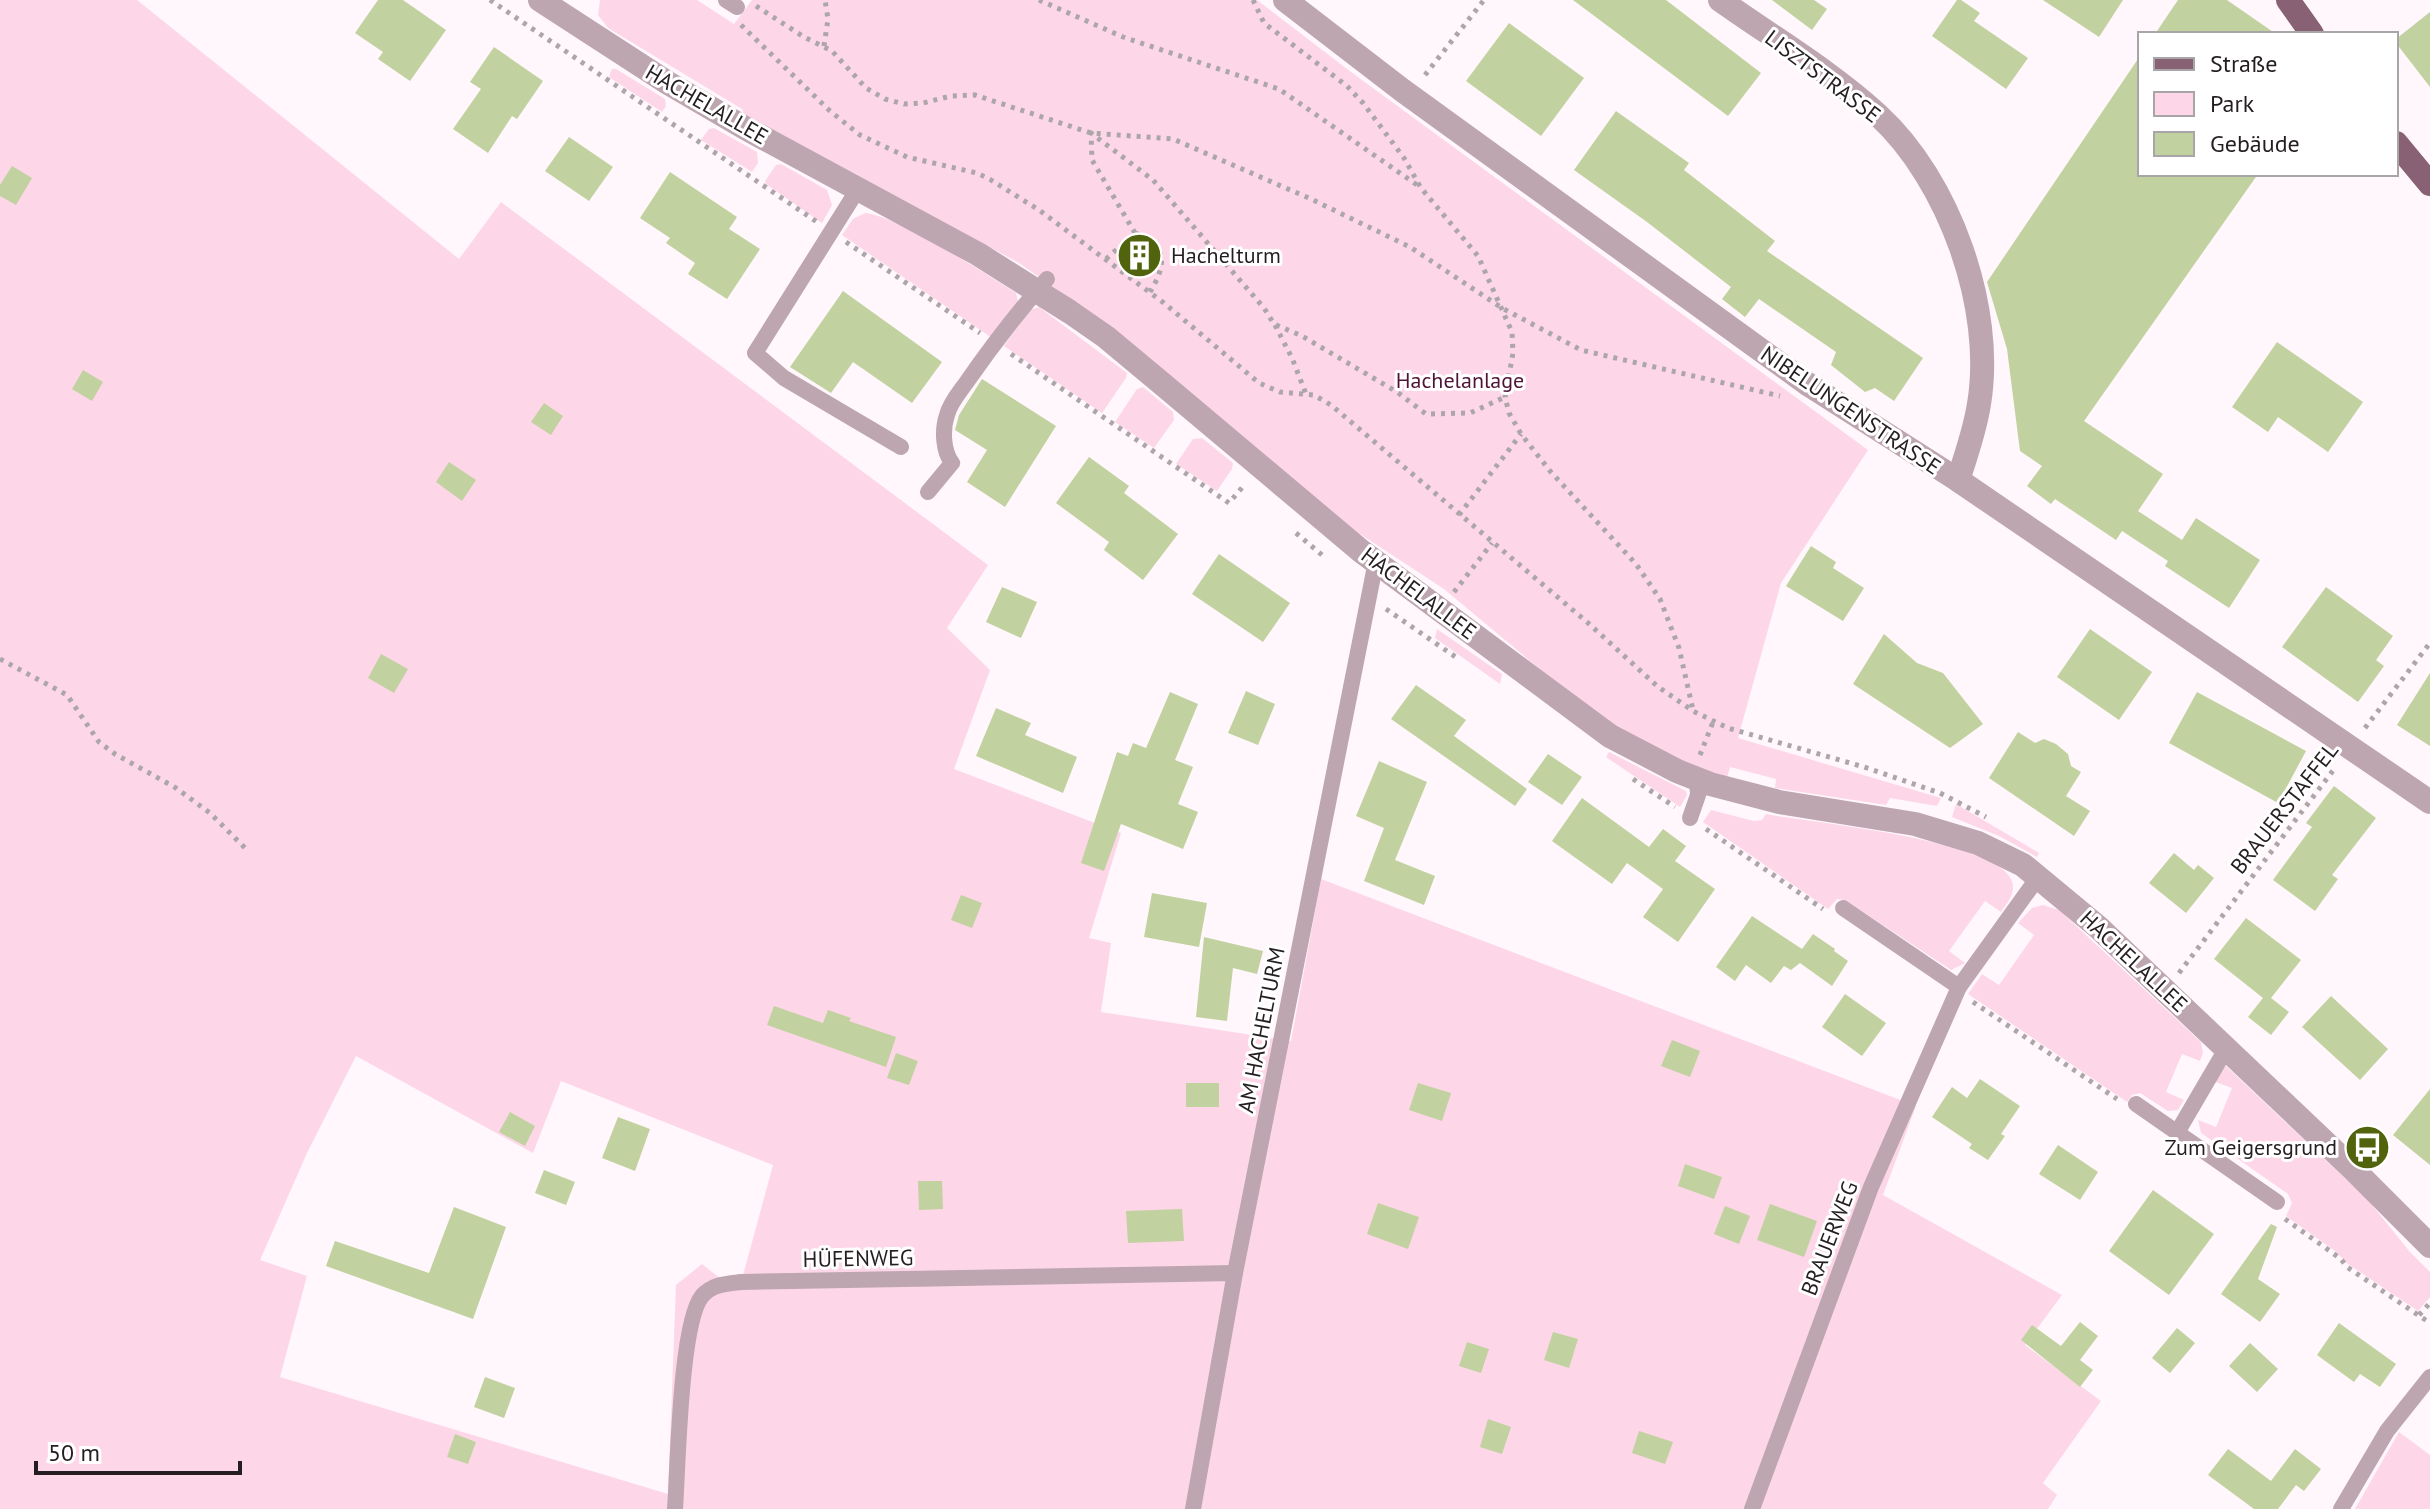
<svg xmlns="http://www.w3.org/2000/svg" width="2430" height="1509" font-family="'PT Sans',sans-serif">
	<rect width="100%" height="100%" fill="#fff7fb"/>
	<g fill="#fdd7e8" fill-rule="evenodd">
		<path d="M 0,0 L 137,0 L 459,259 L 501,202 L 988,565 L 947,628 L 990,670 L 954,769 L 1121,833 L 1089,938 L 1111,943 L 1101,1012 L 1291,1041 L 1321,879 L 1916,1106 L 1883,1195 L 2062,1295 L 2025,1345 L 2101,1401 L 2043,1483 L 2057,1495 L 2048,1509 L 0,1509 ZM 356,1056 L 533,1153 L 561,1081 L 773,1165 L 742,1279 L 721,1279 L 702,1264 L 676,1285 L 668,1494 L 280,1377 L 307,1276 L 260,1260 L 307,1153 Z"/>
		<polygon points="600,0 697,0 734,24 752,0 1257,0 1351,72 1868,450 1781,583 1738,738 1941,798 1937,806 1890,798 1886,805 1775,788 1776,779 1730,767 1726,782 1634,738 1595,712 1554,681 1444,589 1357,532 1105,323 1019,263 744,114 742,109 608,28 598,15"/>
		<polygon points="612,69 616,69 665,99 666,106 662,112 609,77"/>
		<polygon points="714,128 757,152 758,163 752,172 701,140 709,129"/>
		<polygon points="781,164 827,190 832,205 822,223 766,184 765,181 776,165"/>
		<path d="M 865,213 C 893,214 988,275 1016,293 L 1018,301 L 992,338 L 842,235 L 853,219 Z"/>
		<polygon points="1039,307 1127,373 1126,378 1102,413 1004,346 1029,310"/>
		<polygon points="1143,387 1173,412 1174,420 1154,448 1115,422 1137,389"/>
		<polygon points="1202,438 1233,463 1232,469 1217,491 1176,464 1193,439"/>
		<polygon points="1437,629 1502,674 1500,684 1435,638"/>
		<polygon points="1609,752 1686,791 1687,795 1680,807 1606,757"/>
		<polygon points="1956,804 2039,853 2037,857 1999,836 1952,817"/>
		<path d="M 1711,810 L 1754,821 L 1762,820 L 1766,814 C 1811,823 1992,839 2011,879 C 2017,892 2008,902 2001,912 L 1985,901 L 1949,951 L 1965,963 L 1951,970 L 1845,900 L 1837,899 L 1828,909 L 1703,822 Z"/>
		<polygon points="2043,905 2059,910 2201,1042 2203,1053 2200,1061 2182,1054 2166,1092 2184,1100 2178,1110 2168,1111 2140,1093 2132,1095 2127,1102 1968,994 1982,974 1999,985 2034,935 2018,923 2032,908"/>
		<polygon points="2226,1066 2368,1200 2410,1252 2430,1272 2430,1297 2418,1311 2348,1264 2335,1251 2286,1216 2292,1203 2288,1194 2201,1133 2198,1120 2216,1127 2232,1088 2213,1081"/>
		<polygon points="2399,1432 2430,1455 2430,1509 2355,1509"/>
	</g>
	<g fill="#c2d1a0">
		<polygon points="378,0 403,0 446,30 410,81 378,59 383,52 355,33"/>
		<polygon points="1573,0 1666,0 1761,73 1728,116"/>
		<polygon points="1772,0 1814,0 1827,9 1812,30"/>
		<polygon points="1957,0 1961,0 1980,13 1974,21 2028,58 2006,89 1932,36"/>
		<polygon points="2043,0 2123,0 2099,37"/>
		<polygon points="2178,0 2227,0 2276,34 2155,34"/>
		<polygon points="2430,12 2430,87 2396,43 2396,39"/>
		<polygon points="1509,23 1584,78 1541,136 1466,81"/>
		<polygon points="494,47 543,81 517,119 512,116 488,153 453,129 481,89 470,82"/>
		<polygon points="2140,56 2140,174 2258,174 2084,421 2163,474 2138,511 2182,540 2196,518 2260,560 2229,608 2165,566 2168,561 2122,531 2116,540 2055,499 2051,504 2027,486 2042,466 2020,451 2007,349 1987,282"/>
		<polygon points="1616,111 1689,163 1684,170 1775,241 1767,251 1923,358 1894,401 1875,388 1865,392 1831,365 1836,352 1759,299 1745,317 1722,299 1731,287 1647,222 1574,170"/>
		<polygon points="569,137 613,167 589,201 545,171"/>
		<polygon points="12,166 32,178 16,205 0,196 0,185"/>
		<polygon points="670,172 737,217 729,229 760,249 727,299 688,274 695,263 666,243 670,238 640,218"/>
		<polygon points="843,291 942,362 912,403 853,362 831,393 790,367"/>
		<polygon points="2277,342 2363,402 2328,452 2278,417 2268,432 2232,407"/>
		<polygon points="83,370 103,382 92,401 72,389"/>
		<polygon points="982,379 1056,426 1005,507 967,482 987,450 955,430 959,415"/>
		<polygon points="544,403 563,416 551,435 531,422"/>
		<polygon points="1089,457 1129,486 1124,493 1178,534 1143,580 1104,550 1109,542 1056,503"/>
		<polygon points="449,462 476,480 462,501 436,482"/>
		<polygon points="1811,546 1836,562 1833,568 1864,588 1843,621 1786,586"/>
		<polygon points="1219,554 1290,603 1263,642 1192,594"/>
		<polygon points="1002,587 1037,602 1021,638 986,622"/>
		<polygon points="2326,587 2393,636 2376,660 2384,666 2358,702 2282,647"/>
		<polygon points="2090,629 2152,672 2119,720 2057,677"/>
		<polygon points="1884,634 1917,663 1943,673 1983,724 1950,748 1853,684"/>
		<polygon points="381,654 408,669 394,693 368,678"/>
		<polygon points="2430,673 2430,746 2397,725"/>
		<polygon points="1416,685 1466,720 1454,736 1527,789 1515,806 1391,719"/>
		<polygon points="1246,691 1275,704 1258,745 1228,733"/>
		<polygon points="1170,692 1198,704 1175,760 1193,767 1178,804 1198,812 1183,849 1121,824 1104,871 1081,863 1117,752 1128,756 1133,743 1146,748"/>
		<polygon points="2197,692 2306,751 2278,803 2169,743"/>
		<polygon points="996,708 1031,723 1025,735 1077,757 1063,793 976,756"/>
		<polygon points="2018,732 2035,743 2044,739 2056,744 2068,754 2071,766 2081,772 2066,796 2090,811 2074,836 1989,778"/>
		<polygon points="1548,754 1582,777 1562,805 1528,782"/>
		<polygon points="1379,761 1427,782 1395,860 1435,876 1424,905 1364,881 1384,828 1356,816"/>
		<polygon points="2334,786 2376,818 2332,875 2338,879 2315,911 2273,880 2312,827 2306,823"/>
		<polygon points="1582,798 1649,847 1663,829 1686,846 1675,861 1715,889 1678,942 1643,917 1663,889 1627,863 1612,884 1552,841"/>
		<polygon points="2174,853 2194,870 2198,865 2214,878 2186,913 2149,883"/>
		<polygon points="1152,893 1207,903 1199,947 1144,937"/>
		<polygon points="961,895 982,903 972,928 951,920"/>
		<polygon points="1752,916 1802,949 1813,934 1835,949 1834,951 1848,961 1832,986 1800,963 1791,970 1784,966 1771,983 1746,965 1735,981 1716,967"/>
		<polygon points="2246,918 2301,960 2271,998 2289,1012 2271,1035 2248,1017 2263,998 2214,959"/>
		<polygon points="1204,937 1263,951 1257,974 1233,968 1227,1021 1196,1017"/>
		<polygon points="1845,994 1886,1023 1862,1056 1822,1027"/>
		<polygon points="2331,996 2388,1049 2360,1080 2302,1027"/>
		<polygon points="774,1006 823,1023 828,1010 851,1018 849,1021 896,1037 886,1067 767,1025"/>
		<polygon points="1672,1040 1700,1051 1690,1077 1661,1066"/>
		<polygon points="896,1053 918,1061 909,1085 887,1078"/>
		<polygon points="1980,1079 2020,1106 2001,1134 2005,1136 1988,1160 1969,1148 1972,1144 1932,1117 1952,1087 1967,1098"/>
		<rect x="1186" y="1083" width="33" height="24"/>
		<polygon points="1418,1083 1451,1093 1442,1121 1409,1110"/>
		<polygon points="2430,1089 2430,1165 2393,1135"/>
		<polygon points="510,1112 535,1126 525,1146 499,1132"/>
		<polygon points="618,1117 650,1129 635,1171 602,1158"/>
		<polygon points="2058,1145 2098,1172 2080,1200 2039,1174"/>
		<polygon points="1685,1164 1722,1177 1714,1199 1678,1186"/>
		<polygon points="544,1170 575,1182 566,1205 535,1193"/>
		<polygon points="918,1181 942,1181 943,1209 919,1210"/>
		<polygon points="2153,1190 2214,1234 2169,1295 2109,1251"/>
		<polygon points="1378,1203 1419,1217 1408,1249 1367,1234"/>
		<polygon points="1770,1204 1817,1221 1804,1257 1757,1240"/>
		<polygon points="1725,1206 1750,1216 1739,1244 1714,1234"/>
		<polygon points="454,1207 506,1227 473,1319 326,1266 335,1241 429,1273"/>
		<polygon points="1182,1209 1184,1241 1128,1243 1126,1211"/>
		<polygon points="2271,1224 2277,1227 2258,1279 2280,1294 2260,1322 2221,1294"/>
		<polygon points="2080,1322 2098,1336 2080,1360 2093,1370 2080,1387 2021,1340 2032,1325 2061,1346"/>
		<polygon points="2339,1323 2396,1364 2380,1387 2360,1374 2354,1382 2317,1355"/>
		<polygon points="2177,1328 2195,1343 2170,1373 2152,1358"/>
		<polygon points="1553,1332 1578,1339 1569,1368 1544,1360"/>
		<polygon points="1467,1342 1489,1349 1481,1373 1459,1366"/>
		<polygon points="2250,1343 2278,1369 2257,1392 2229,1366"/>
		<polygon points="485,1377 515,1388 504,1418 474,1407"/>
		<polygon points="1488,1419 1511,1427 1502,1454 1480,1447"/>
		<polygon points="1639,1431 1673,1442 1665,1464 1632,1453"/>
		<polygon points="455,1434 476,1442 468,1464 447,1457"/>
		<polygon points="2228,1449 2271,1481 2295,1449 2321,1469 2304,1491 2296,1485 2278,1509 2254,1509 2208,1475"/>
	</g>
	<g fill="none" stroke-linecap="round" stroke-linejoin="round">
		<g stroke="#ada6a9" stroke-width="5" stroke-dasharray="4 6" stroke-linecap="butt">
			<polyline points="490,0 817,222"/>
			<polyline points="1039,0 1123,37 1279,89 1420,187"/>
			<polyline points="1253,0 1264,23 1347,86 1363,103 1404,158 1421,188 1478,256 1512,332 1513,353 1505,397 1509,413 1521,434 1550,471 1636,564 1660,599 1679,648 1693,710"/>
			<polyline points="756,6 804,37 832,51 866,88 885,99 904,104 923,103 951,96 975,95 1091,133 1173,139 1311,199 1410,247 1502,308 1581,350 1780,396"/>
			<polyline points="741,25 830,111 860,135 907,157 977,173 991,180 1039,210 1164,303 1259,383 1280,392 1314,395 1331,405 1587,622 1657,686 1693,711 1728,728 1864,767 1940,793 1986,817"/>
			<polyline points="824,46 828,19 825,0"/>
			<polyline points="1425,75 1484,0"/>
			<polyline points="1135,233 1092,160 1091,133 1153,180 1264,308 1274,324 1302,336 1397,392 1426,414 1470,413 1505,397"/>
			<polyline points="846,242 980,333"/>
			<path d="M 1106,259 L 1135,233 C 1169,245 1166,266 1150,292"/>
			<polyline points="1275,325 1292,358 1306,394"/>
			<polyline points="1011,354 1229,503 1245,484"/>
			<polyline points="1459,515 1521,434"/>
			<polyline points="1296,533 1322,555"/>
			<polyline points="1454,592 1492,543"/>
			<polyline points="1386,609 1460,660"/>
			<polyline points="0,659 67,695 99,742 115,754 176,788 210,813 249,852"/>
			<polyline points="2365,728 2430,643"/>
			<polyline points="1700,755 1713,722"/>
			<polyline points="1633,779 1675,807"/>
			<polyline points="1706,829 1823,909"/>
			<polyline points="2179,973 2335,768"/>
			<polyline points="1973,1002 2117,1099"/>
			<polyline points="2285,1219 2341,1259 2347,1267 2430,1323"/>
			<polyline points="2419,1315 2430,1303"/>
		</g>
		<g stroke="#bda6b0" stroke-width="16">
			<polyline points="726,0 737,7"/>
			<polyline points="858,189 755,353 784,378 901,447"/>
			<path d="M 928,492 L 952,463 C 943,451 942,430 947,415 C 950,403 959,393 966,383 C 991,347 1018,312 1047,279"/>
			<polyline points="1690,818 1698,795 1697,779"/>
			<polyline points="1843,908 1959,987"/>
			<polyline points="2136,1104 2277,1202"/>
			<polyline points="2178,1131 2226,1049"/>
			<path d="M 675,1509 C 678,1468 680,1323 702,1296 C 713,1284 725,1284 741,1282 L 1235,1273"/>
			<polyline points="1193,1509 1235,1273 1376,561"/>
			<polyline points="1752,1509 1871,1187 1959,987 2039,876"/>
			<polyline points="2341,1509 2387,1431 2430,1377"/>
		</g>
		<g stroke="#bda6b0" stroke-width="24">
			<polyline points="1285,0 1402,90 1809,385 1958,480 2430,802"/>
			<path d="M 1720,0 C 1772,37 1830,71 1878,115 C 1949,180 1995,308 1979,404 C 1975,430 1966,456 1958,480"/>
		</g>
		<polyline stroke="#bda6b0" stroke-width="24" points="540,0 668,83 745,128 978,254 1070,312 1106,337 1166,387 1361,551 1610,736 1677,771 1710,784 1779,802 1915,824 1978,843 2023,865 2098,927 2352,1168 2430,1246"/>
		<g stroke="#886174" stroke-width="24">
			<polyline points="2288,0 2312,34"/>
			<polyline points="2396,143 2430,184"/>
		</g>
	</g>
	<defs>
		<symbol id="building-disc" viewBox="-11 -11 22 22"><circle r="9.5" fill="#51640d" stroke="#fff"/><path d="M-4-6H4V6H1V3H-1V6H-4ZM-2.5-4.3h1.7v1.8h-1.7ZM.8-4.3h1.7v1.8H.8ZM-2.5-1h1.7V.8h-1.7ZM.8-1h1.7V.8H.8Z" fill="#fff"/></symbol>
		<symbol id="bus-disc" viewBox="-11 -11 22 22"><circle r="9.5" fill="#51640d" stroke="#fff"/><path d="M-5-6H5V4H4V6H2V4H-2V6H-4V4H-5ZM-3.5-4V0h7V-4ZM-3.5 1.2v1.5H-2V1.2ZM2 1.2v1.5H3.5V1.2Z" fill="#fff"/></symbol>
	</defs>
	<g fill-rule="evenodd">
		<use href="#building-disc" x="1114" y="230" width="51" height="51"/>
		<use href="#bus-disc" x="2342" y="1122" width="51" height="51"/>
	</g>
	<g text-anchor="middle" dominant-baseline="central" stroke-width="6" stroke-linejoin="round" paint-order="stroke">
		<g font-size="22" fill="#251e21" stroke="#fff">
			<text transform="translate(1823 76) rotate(37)">LISZTSTRASSE</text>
			<text transform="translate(707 104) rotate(30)">HACHELALLEE</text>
			<text transform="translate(1851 410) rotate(34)">NIBELUNGENSTRASSE</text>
			<text transform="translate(1419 593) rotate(37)">HACHELALLEE</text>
			<text transform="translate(2284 808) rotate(-52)">BRAUERSTAFFEL</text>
			<text transform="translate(2134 961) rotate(43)">HACHELALLEE</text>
			<text transform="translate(1261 1030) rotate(-79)">AM HACHELTURM</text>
			<text transform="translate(1829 1238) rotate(-69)">BRAUERWEG</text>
			<text transform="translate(858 1258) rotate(-1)">HÜFENWEG</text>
		</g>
		<g font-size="22" fill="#251e21" stroke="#fff" text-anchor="start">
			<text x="1171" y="255">Hachelturm</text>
			<text x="2337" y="1147" text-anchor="end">Zum Geigersgrund</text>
		</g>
		<g font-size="22" fill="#4f1336" stroke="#fff">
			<text x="1460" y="380">Hachelanlage</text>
		</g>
	</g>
	<rect x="2138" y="32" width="260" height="144" fill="#ffffff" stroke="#a8a5a6" stroke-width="2"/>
	<rect x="2154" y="58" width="40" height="12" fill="#886174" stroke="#a8a5a6" stroke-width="2"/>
	<text x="2210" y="72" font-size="24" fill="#251e21">Straße</text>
	<rect x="2154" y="92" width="40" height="24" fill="#fdd7e8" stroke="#a8a5a6" stroke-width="2"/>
	<text x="2210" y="112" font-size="24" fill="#251e21">Park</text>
	<rect x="2154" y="132" width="40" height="24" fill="#c2d1a0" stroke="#a8a5a6" stroke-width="2"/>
	<text x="2210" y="152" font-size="24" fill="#251e21">Gebäude</text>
	<path d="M36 1461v12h204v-12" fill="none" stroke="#251e21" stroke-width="4"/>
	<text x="48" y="1461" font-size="24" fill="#251e21" stroke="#ffffff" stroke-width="6" paint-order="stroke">50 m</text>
</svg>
